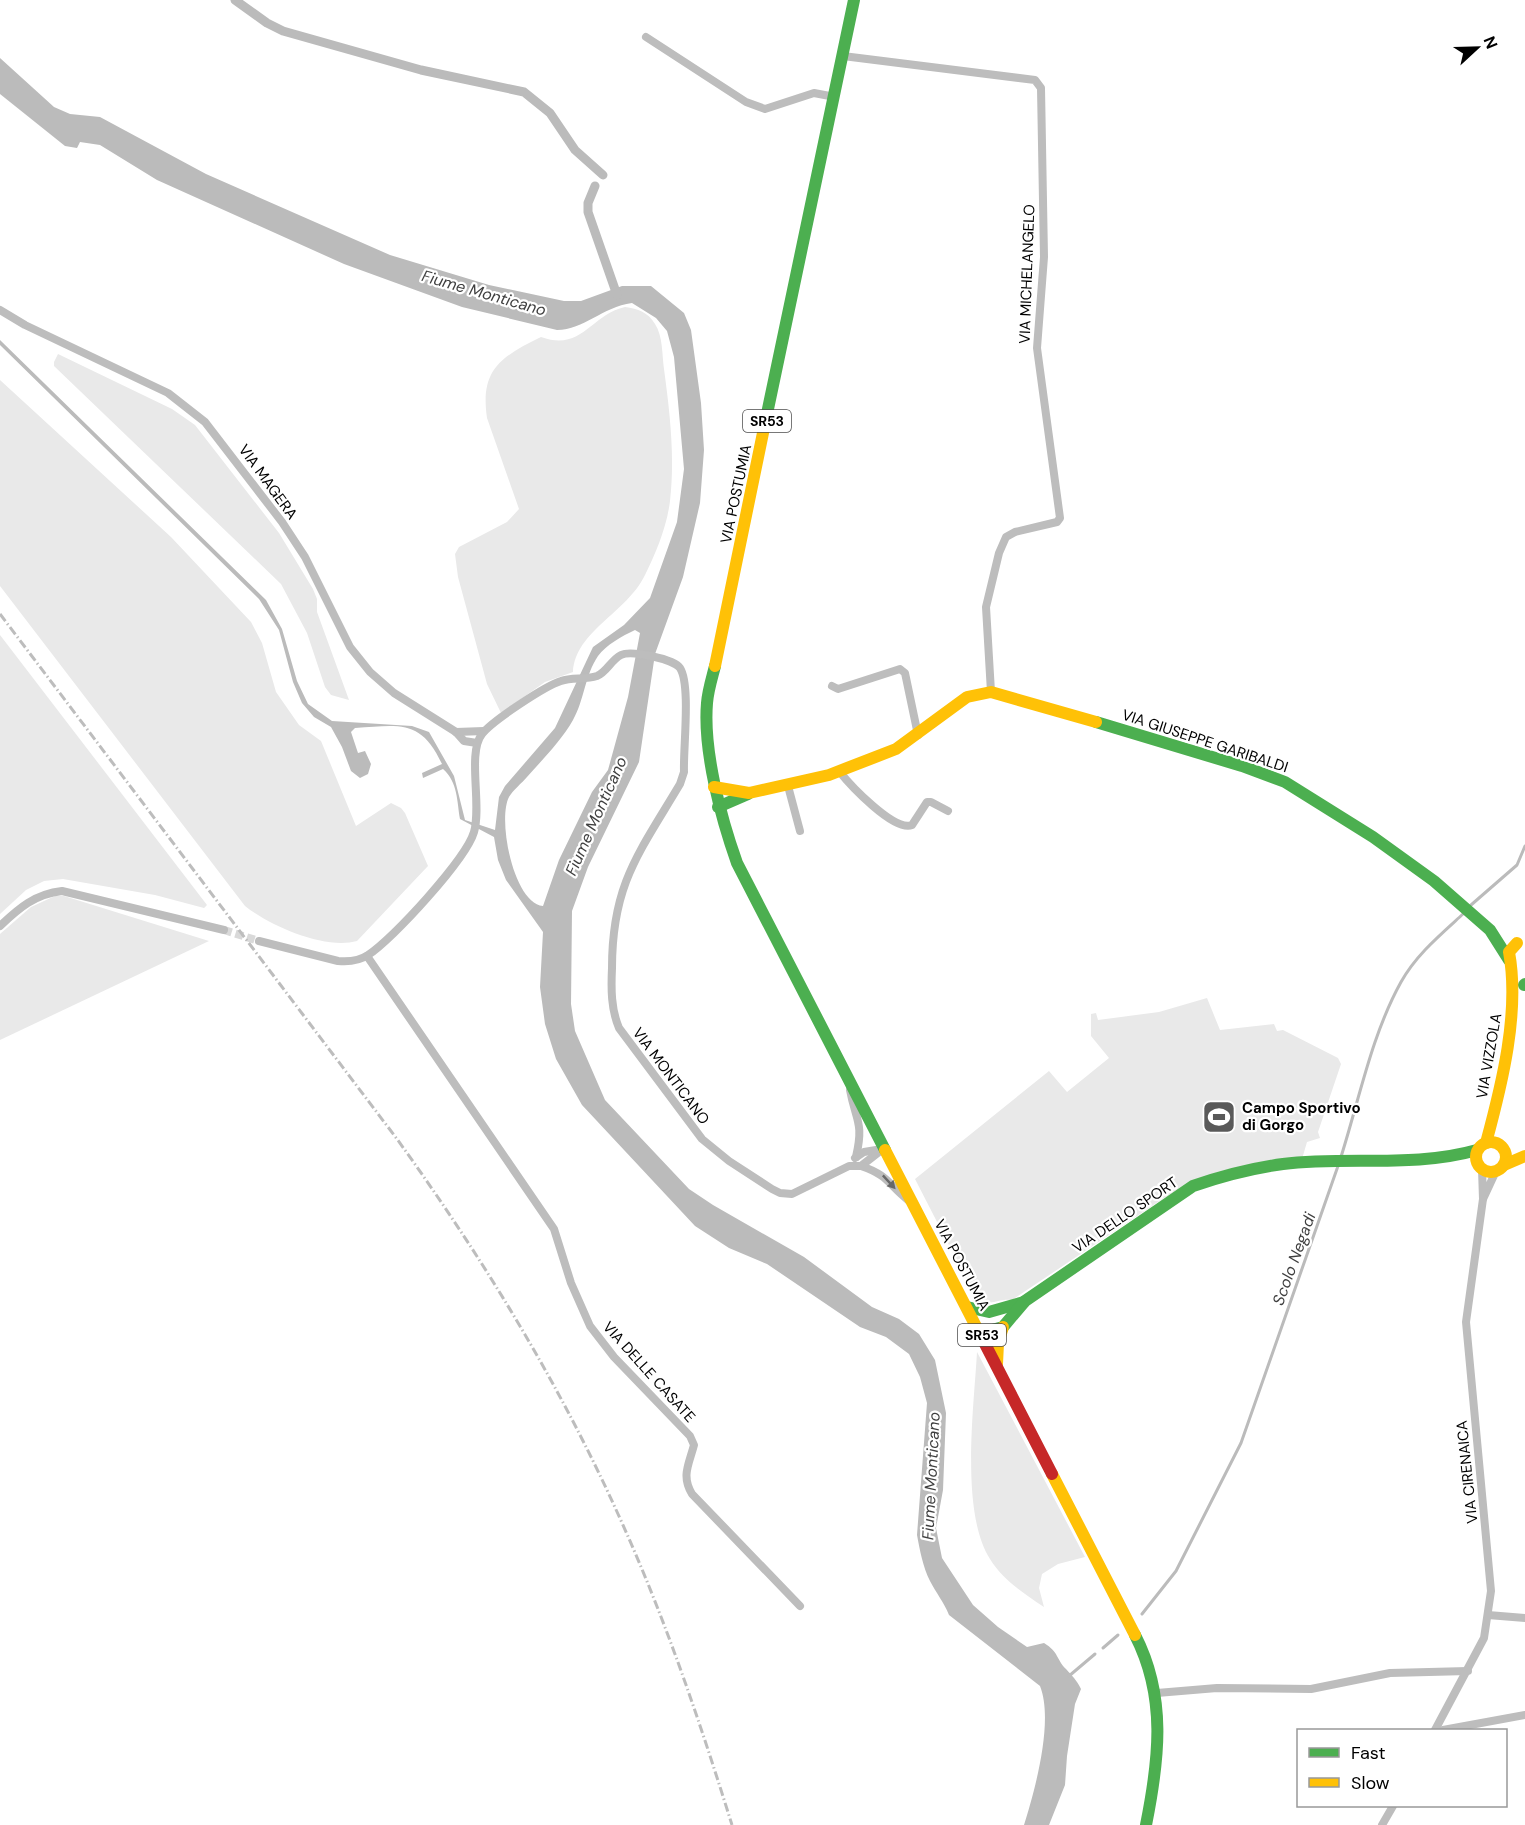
<svg xmlns="http://www.w3.org/2000/svg" width="1525" height="1825" font-family="'DM Sans',sans-serif">
	<rect width="100%" height="100%" fill="#fff"/>
	<g fill="#e9e9e9">
		<path d="M 625,307 C 638,309 648,312 655,324 C 663,336 662,355 664,369 C 670,414 675,456 670,501 C 667,526 656,553 645,575 C 626,614 576,630 573,672 L 545,682 L 501,713 L 487,684 L 458,577 L 455,554 L 459,547 L 507,522 L 519,509 L 487,418 C 480,370 500,357 541,337 C 582,352 590,315 625,307 Z"/>
		<polygon points="58,354 172,409 195,425 279,533 313,589 317,599 317,612 349,700 331,695 325,687 307,633 281,584 54,366 54,362"/>
		<path d="M 0,380 L 171,537 L 251,622 L 262,643 L 276,692 L 299,725 L 321,741 L 356,826 L 391,803 L 401,808 L 405,813 L 428,866 L 357,941 C 325,950 270,926 245,906 L 0,586 Z"/>
		<polygon points="0,635 207,905 204,908 155,895 63,879 44,881 26,890 0,914"/>
		<polygon points="55,896 64,896 209,941 0,1040 0,934 31,907"/>
		<path d="M 1207,998 L 1220,1030 L 1274,1024 L 1277,1031 L 1283,1030 L 1338,1058 L 1341,1064 L 1318,1132 L 1320,1138 L 1307,1142 L 1302,1159 L 1260,1162 L 1218,1172 L 1164,1198 L 1012,1300 C 994,1298 990,1311 973,1292 L 915,1179 L 1049,1071 L 1067,1092 L 1109,1058 L 1091,1036 L 1091,1014 L 1096,1013 L 1098,1020 L 1159,1012 Z"/>
		<path d="M 977,1352 L 1085,1557 L 1058,1564 L 1042,1574 L 1039,1588 L 1044,1607 C 1023,1593 1003,1580 990,1559 C 960,1512 974,1407 977,1352 Z"/>
	</g>
	<path fill="#bbb" fill-rule="evenodd" d="M 0,58 L 54,107 L 70,114 L 100,117 L 206,174 L 390,255 L 489,285 L 564,301 L 581,301 L 622,286 L 651,286 L 684,313 L 691,330 L 701,403 L 704,450 L 700,503 L 683,577 L 655,654 L 639,762 L 588,867 L 572,911 L 571,1004 L 575,1031 L 605,1100 L 689,1189 L 713,1205 L 804,1257 L 872,1307 L 899,1319 L 919,1334 L 935,1360 L 946,1413 L 943,1490 L 936,1528 L 942,1558 L 973,1605 L 998,1627 L 1027,1647 L 1044,1643 C 1059,1652 1056,1659 1066,1669 C 1073,1677 1076,1679 1081,1689 L 1075,1704 L 1067,1756 L 1065,1785 L 1049,1825 L 1024,1825 C 1035,1790 1054,1721 1040,1686 L 949,1615 C 944,1602 936,1593 930,1581 C 923,1567 920,1551 917,1535 L 927,1403 L 920,1377 L 909,1354 L 886,1337 L 860,1327 L 767,1264 L 729,1248 L 695,1226 L 582,1105 L 556,1059 L 545,1024 L 540,987 L 543,932 L 506,880 L 498,860 L 494,837 L 460,819 C 457,802 458,782 443,769 L 423,778 L 422,773 L 442,764 C 421,719 400,725 355,728 L 351,732 L 358,753 L 365,751 L 371,764 L 368,774 L 360,778 L 351,771 L 342,747 L 331,727 L 314,717 L 302,703 L 293,682 L 279,630 L 259,599 L 0,345 L 0,340 L 266,600 L 282,629 L 297,681 L 308,704 L 332,721 L 412,726 L 429,732 L 454,776 L 465,820 L 495,830 L 499,797 L 505,786 L 555,728 L 593,647 L 624,625 L 650,598 L 677,522 L 684,469 L 674,357 L 667,331 L 656,318 L 632,303 C 602,307 584,330 557,330 L 462,307 L 344,264 L 157,180 L 100,145 L 80,142 L 77,148 L 65,146 L 0,94 ZM 635,630 L 640,633 L 628,697 L 608,770 L 592,792 L 559,860 L 543,906 C 514,904 497,820 509,797 C 513,790 522,783 527,777 C 543,759 561,741 573,720 C 584,701 585,675 598,656 C 606,645 622,636 635,630 Z"/>
	<g fill="none" stroke-linecap="round" stroke-linejoin="round">
		<g stroke="#bbb" stroke-width="3">
			<polyline points="1471,905 1517,865 1525,846"/>
			<path d="M 1340,1160 C 1359,1101 1371,1036 1401,982 C 1416,955 1440,935 1463,914"/>
			<polyline points="1142,1614 1176,1571 1241,1443 1338,1166"/>
			<polyline points="1103,1648 1118,1635"/>
			<polyline points="1069,1676 1095,1654"/>
		</g>
		<g stroke="#bbb" stroke-width="9">
			<polyline points="235,0 267,23 283,31 421,70 524,92 550,113 575,150 603,175"/>
			<polyline points="595,186 588,203 588,212 617,295"/>
		</g>
		<polyline stroke="#d9d9d9" stroke-width="8" stroke-dasharray="8 4" stroke-linecap="butt" points="224,930 259,941"/>
		<g stroke="#bdbdbd" stroke-width="8">
			<polyline points="646,37 746,102 765,109 814,93 835,97"/>
			<polyline points="843,56 1035,80 1041,88 1044,257 1037,348 1060,518 1057,522 1015,532 1006,537 999,553 986,607 991,692"/>
			<polyline points="0,310 25,325 168,393 205,422 282,522 305,557 350,647 370,672 394,693 456,732 464,741 477,743"/>
			<polyline points="832,686 838,689 900,669 905,673 918,735"/>
			<polyline points="456,732 484,731"/>
			<path d="M 839,771 C 850,785 894,832 912,825 L 927,802 L 931,802 L 948,811"/>
			<polyline points="788,786 800,831"/>
			<path d="M 0,926 C 19,908 35,894 62,891 L 224,930"/>
			<path d="M 259,941 L 338,961 C 349,962 359,961 368,955 C 393,939 466,859 474,832 C 482,805 467,753 482,734 C 492,721 545,686 561,681 C 572,677 585,680 597,676 C 607,672 611,660 621,655 C 631,650 674,659 680,668 C 691,685 683,749 684,772 L 680,784 C 639,853 612,884 612,968 C 611,989 611,1009 619,1028 L 702,1139 L 729,1161 L 772,1189 L 780,1193 L 792,1194 L 849,1166 L 861,1166 L 884,1148"/>
			<path d="M 367,956 L 554,1229 L 571,1283 L 590,1326 L 614,1357 L 690,1436 L 694,1445 C 689,1464 681,1476 692,1494 L 800,1606"/>
			<path d="M 850,1090 C 856,1122 864,1122 856,1157"/>
			<polyline points="855,1158 864,1152 882,1149"/>
			<path d="M 861,1166 C 888,1175 889,1185 908,1200"/>
			<polyline points="1482,1169 1483,1199 1496,1171"/>
			<polyline points="1488,1615 1525,1618"/>
			<polyline points="1157,1693 1217,1688 1311,1689 1390,1673 1468,1671"/>
			<polyline points="1435,1730 1484,1638 1491,1591 1466,1322 1483,1199"/>
			<polyline points="1443,1730 1525,1715"/>
			<polyline points="1382,1825 1393,1806"/>
		</g>
		<g stroke="#4caf50" stroke-width="12">
			<polyline points="764,428 854,0"/>
			<path d="M 715,666 C 712,678 708,690 707,703 C 703,751 721,818 737,863 L 885,1150"/>
			<polyline points="1096,722 1242,766 1285,782 1373,837 1434,881 1490,930 1509,960"/>
			<polyline points="718,807 748,794"/>
			<polyline points="1524,985 1525,984"/>
			<polyline points="967,1307 989,1312 1024,1302"/>
			<path d="M 981,1333 L 1003,1327 L 1025,1301 L 1193,1186 C 1222,1176 1253,1168 1283,1164 C 1347,1156 1414,1168 1477,1150"/>
			<path d="M 1135,1635 C 1167,1697 1159,1760 1146,1825"/>
		</g>
		<g stroke="#ffc107" stroke-width="12">
			<polyline points="715,666 764,428"/>
			<polyline points="714,787 749,793 829,775 896,749 967,697 991,692 1096,722"/>
			<circle cx="1491" cy="1157" r="15"/>
			<path d="M 1486,1143 C 1502,1084 1520,1012 1509,952 L 1517,943"/>
			<polyline points="885,1150 983,1340"/>
			<polyline points="1504,1165 1525,1156"/>
			<polyline points="997,1364 998,1343 1003,1327"/>
			<polyline points="1052,1474 1135,1635"/>
		</g>
		<polyline stroke="#c62828" stroke-width="12" points="983,1340 1052,1474"/>
		<path stroke="#bdbdbd" stroke-width="3" stroke-dasharray="9 3 1.5 3" stroke-linecap="butt" d="M 0,614 L 397,1139 C 482,1257 558,1381 618,1514 C 664,1615 699,1719 732,1825"/>
	</g>
	<defs><path id="oneway-solid" d="M-6-.8H1V-3.2L6.5 0L1 3.2V.8H-6Z" transform="scale(1.5)"/></defs>
	<use fill="#686868" href="#oneway-solid" transform="translate(889 1182) rotate(47)"/>
	<defs>
		<symbol id="stadium-square" viewBox="-11 -11 22 22"><rect x="-9" y="-9" width="18" height="18" rx="4" fill="#595959" stroke="#fff"/><path d="M0-5a6.5 5 0 1 0 0 10a6.5 5 0 1 0 0-10ZM-3.5-1.8h7v3.6h-7Z" fill="#fff"/></symbol>
	</defs>
	<g fill-rule="evenodd">
		<use href="#stadium-square" x="1200" y="1098" width="38" height="38"/>
	</g>
	<g text-anchor="middle" dominant-baseline="central" stroke-width="4.5" stroke-linejoin="round" paint-order="stroke">
		<g fill="#fff" stroke="#4c4c4c" stroke-width="1.5">
			<rect x="743" y="410" width="48" height="22" rx="4.5"/>
			<rect x="958" y="1324" width="48" height="22" rx="4.5"/>
		</g>
		<g font-size="14" font-weight="bold" fill="#000">
			<text x="767" y="421">SR53</text>
			<text x="982" y="1335">SR53</text>
		</g>
		<g font-size="15" fill="#000" stroke="#fff">
			<text transform="translate(1027 274) rotate(-88)">VIA MICHELANGELO</text>
			<text transform="translate(268 482) rotate(54)">VIA MAGERA</text>
			<text transform="translate(736 494) rotate(-78)">VIA POSTUMIA</text>
			<text transform="translate(1205 741) rotate(18)">VIA GIUSEPPE GARIBALDI</text>
			<text transform="translate(1489 1056) rotate(-80)">VIA VIZZOLA</text>
			<text transform="translate(671 1076) rotate(53)">VIA MONTICANO</text>
			<text transform="translate(1125 1215) rotate(-34)">VIA DELLO SPORT</text>
			<text transform="translate(962 1265) rotate(62)">VIA POSTUMIA</text>
			<text transform="translate(649 1372) rotate(48)">VIA DELLE CASATE</text>
			<text transform="translate(1467 1472) rotate(-96)">VIA CIRENAICA</text>
		</g>
		<g font-size="15" font-weight="bold" fill="#000" stroke="#fff" text-anchor="start">
			<text x="1242" y="1108">Campo Sportivo<tspan x="1242" dy="17">di Gorgo</tspan></text>
		</g>
		<g font-size="16" font-style="italic" fill="#3f3f3f" stroke="#fff">
			<text transform="translate(484 293) rotate(16)">Fiume Monticano</text>
			<text transform="translate(596 816) rotate(-66)">Fiume Monticano</text>
			<text transform="translate(1294 1259) rotate(-70)">Scolo Negadi</text>
			<text transform="translate(931 1476) rotate(-87)">Fiume Monticano</text>
		</g>
	</g>
	<rect x="1297" y="1729" width="210" height="78" fill="#ffffff" stroke="#999999" stroke-width="1.5"/>
	<rect x="1309" y="1748" width="30" height="9" fill="#4caf50" stroke="#999999" stroke-width="1.5"/>
	<text x="1351" y="1759" font-size="18" fill="#000000">Fast</text>
	<rect x="1309" y="1778" width="30" height="9" fill="#ffc107" stroke="#999999" stroke-width="1.5"/>
	<text x="1351" y="1789" font-size="18" fill="#000000">Slow</text>
	<g transform="translate(1477 48) rotate(68)" stroke="#ffffff" stroke-width="4.5" paint-order="stroke">
	<path d="M0-4.5L10 22L0 15L-10 22Z" fill="#000000"/>
	<text y="-9" font-size="16" font-weight="bold" text-anchor="middle" fill="#000000">N</text>
	</g>
</svg>
